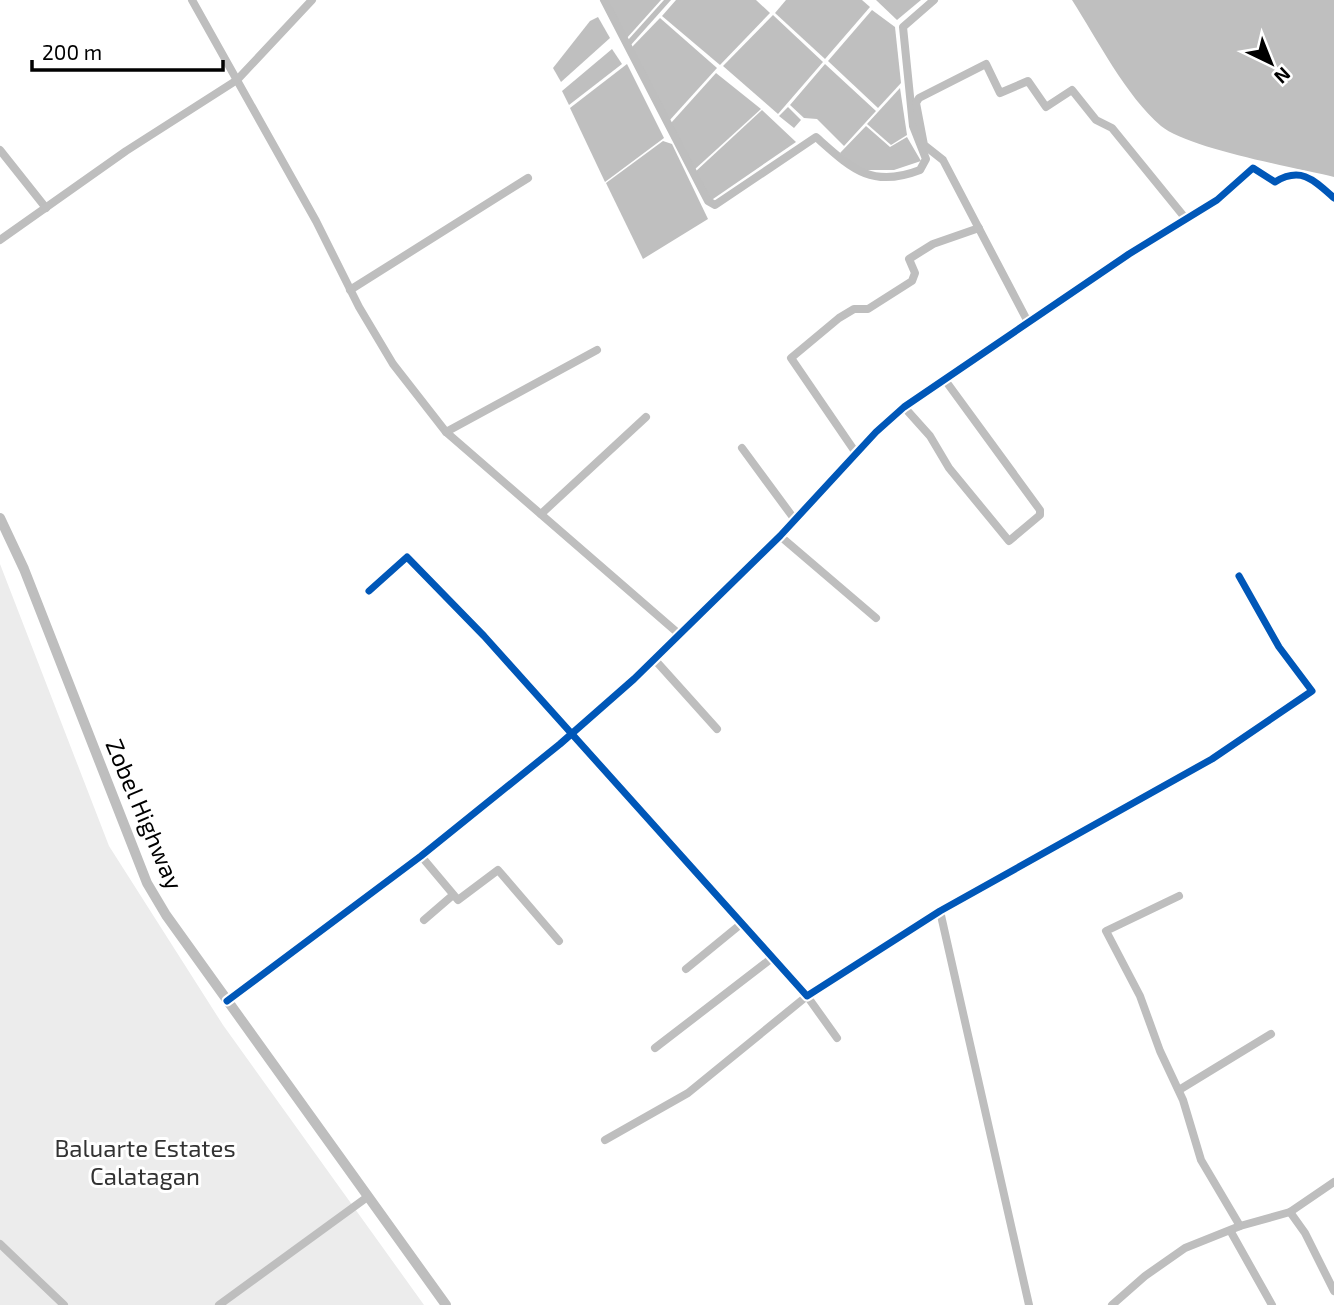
<svg xmlns="http://www.w3.org/2000/svg" width="1334" height="1305" font-family="'Exo 2',sans-serif">
	<rect width="100%" height="100%" fill="#fff"/>
	<polygon fill="#ececec" points="0,564 109,846 223,1025 424,1305 0,1305"/>
	<g fill="#bfbfbf">
		<polygon points="605,0 661,0 626,39"/>
		<polygon points="664,0 671,0 630,46 628,40"/>
		<polygon points="676,0 756,0 770,13 720,65 662,16"/>
		<polygon points="786,0 862,0 870,7 825,59 775,13"/>
		<polygon points="876,0 921,0 897,20"/>
		<path d="M 1072,0 L 1334,0 L 1334,177 C 1296,168 1187,148 1161,126 C 1126,96 1097,39 1072,0 Z"/>
		<polygon points="872,10 895,27 901,83 878,108 828,61"/>
		<polygon points="773,15 823,62 778,114 723,66"/>
		<polygon points="598,17 610,38 561,82 553,68 590,21"/>
		<polygon points="660,18 717,68 669,121 632,47"/>
		<polygon points="612,49 622,64 569,105 562,91"/>
		<polygon points="627,64 664,138 605,182 570,108"/>
		<polygon points="825,64 876,111 844,146 817,119 804,118 790,105"/>
		<polygon points="716,73 761,109 694,170 671,123"/>
		<polygon points="900,88 907,135 891,145 867,124"/>
		<polygon points="788,107 801,120 794,128 779,116"/>
		<polygon points="762,110 796,142 713,199 709,199 695,172"/>
		<polygon points="866,126 890,147 907,137 921,161 894,170 859,170 840,153"/>
		<polygon points="663,141 672,144 708,219 643,259 606,183"/>
	</g>
	<g fill="none" stroke-linecap="round" stroke-linejoin="round">
		<g stroke="#bebebe" stroke-width="8">
			<polyline points="192,0 316,221 359,307 393,364 446,432 679,634"/>
			<path d="M 604,0 L 708,201 L 715,205 L 816,137 C 851,168 871,189 920,170 L 926,159 L 913,126 L 903,27 L 934,0"/>
			<polyline points="0,150 46,208"/>
			<polyline points="0,240 126,151 237,80 312,0"/>
			<polyline points="350,290 528,178"/>
			<polyline points="1028,322 943,160 924,145 916,103 919,98 986,64 1000,93 1028,81 1046,107 1072,90 1096,120 1112,128 1186,219"/>
			<polyline points="904,407 930,436 949,468 1009,541 1040,515 1040,510 945,380"/>
			<polyline points="446,432 597,350"/>
			<polyline points="742,448 795,520"/>
			<polyline points="856,453 791,358 839,318 854,309 868,309 912,281 915,273 909,259 933,244 979,228"/>
			<polyline points="541,514 646,417"/>
			<polyline points="780,536 876,618"/>
			<polyline points="369,591 407,557 484,636 807,996 940,911 1212,759 1312,691 1279,647 1239,576"/>
			<polyline points="655,660 717,729"/>
			<polyline points="421,856 458,900 498,870 559,941"/>
			<polyline points="1179,896 1106,931 1140,996 1160,1051 1183,1100 1201,1160 1240,1226"/>
			<polyline points="940,911 1029,1305"/>
			<polyline points="424,920 453,895"/>
			<polyline points="686,969 741,924"/>
			<path d="M 227,1001 L 421,856 L 560,744 L 634,679 L 780,536 L 876,432 L 904,407 L 1129,254 L 1217,200 L 1253,168 L 1275,182 C 1301,166 1314,180 1334,198"/>
			<polyline points="655,1048 772,958"/>
			<polyline points="1179,1090 1271,1034"/>
			<polyline points="605,1140 688,1093 807,996 837,1038"/>
			<polyline points="1290,1212 1305,1233 1334,1291"/>
			<polyline points="1231,1232 1272,1305"/>
			<polyline points="0,1244 64,1305"/>
			<polyline points="219,1305 366,1198"/>
			<polyline points="1112,1305 1145,1276 1185,1248 1240,1226 1290,1212 1334,1182"/>
		</g>
		<polyline stroke="#bebebe" stroke-width="10" points="0,518 24,569 147,883 166,915 446,1305"/>
		<defs>
			<g id="cycleway">
				<polyline points="369,591 407,557 484,636 807,996 940,911 1212,759 1312,691 1279,647 1239,576"/>
				<path d="M 227,1001 L 421,856 L 560,744 L 634,679 L 780,536 L 876,432 L 904,407 L 1129,254 L 1217,200 L 1253,168 L 1275,182 C 1301,166 1314,180 1334,198"/>
			</g>
		</defs>
		<use href="#cycleway" stroke="#fff" stroke-width="11"/>
		<use href="#cycleway" stroke="#0057b8" stroke-width="7"/>
	</g>
	<g text-anchor="middle" dominant-baseline="central" stroke-width="6" stroke-linejoin="round" paint-order="stroke">
		<g font-size="24" fill="#000" stroke="#fff">
			<text transform="translate(145 814) rotate(67)">Zobel Highway</text>
		</g>
		<g font-size="24" fill="#333" stroke="#fff">
			<text x="145" y="1147">Baluarte Estates<tspan x="145" dy="28">Calatagan</tspan></text>
		</g>
	</g>
	<g transform="translate(1271 63) rotate(137)" stroke="#ffffff" stroke-width="5" paint-order="stroke">
	<path d="M0-5L12 26L0 18L-12 26Z" fill="#000000"/>
	<text y="-10" font-size="19" font-weight="bold" text-anchor="middle" fill="#000000">N</text>
	</g>
	<path d="M32 60v10h191v-10" fill="none" stroke="#000000" stroke-width="3.5"/>
	<text x="42" y="60" font-size="21" fill="#000000" stroke="#ffffff" stroke-width="5" paint-order="stroke">200 m</text>
</svg>
